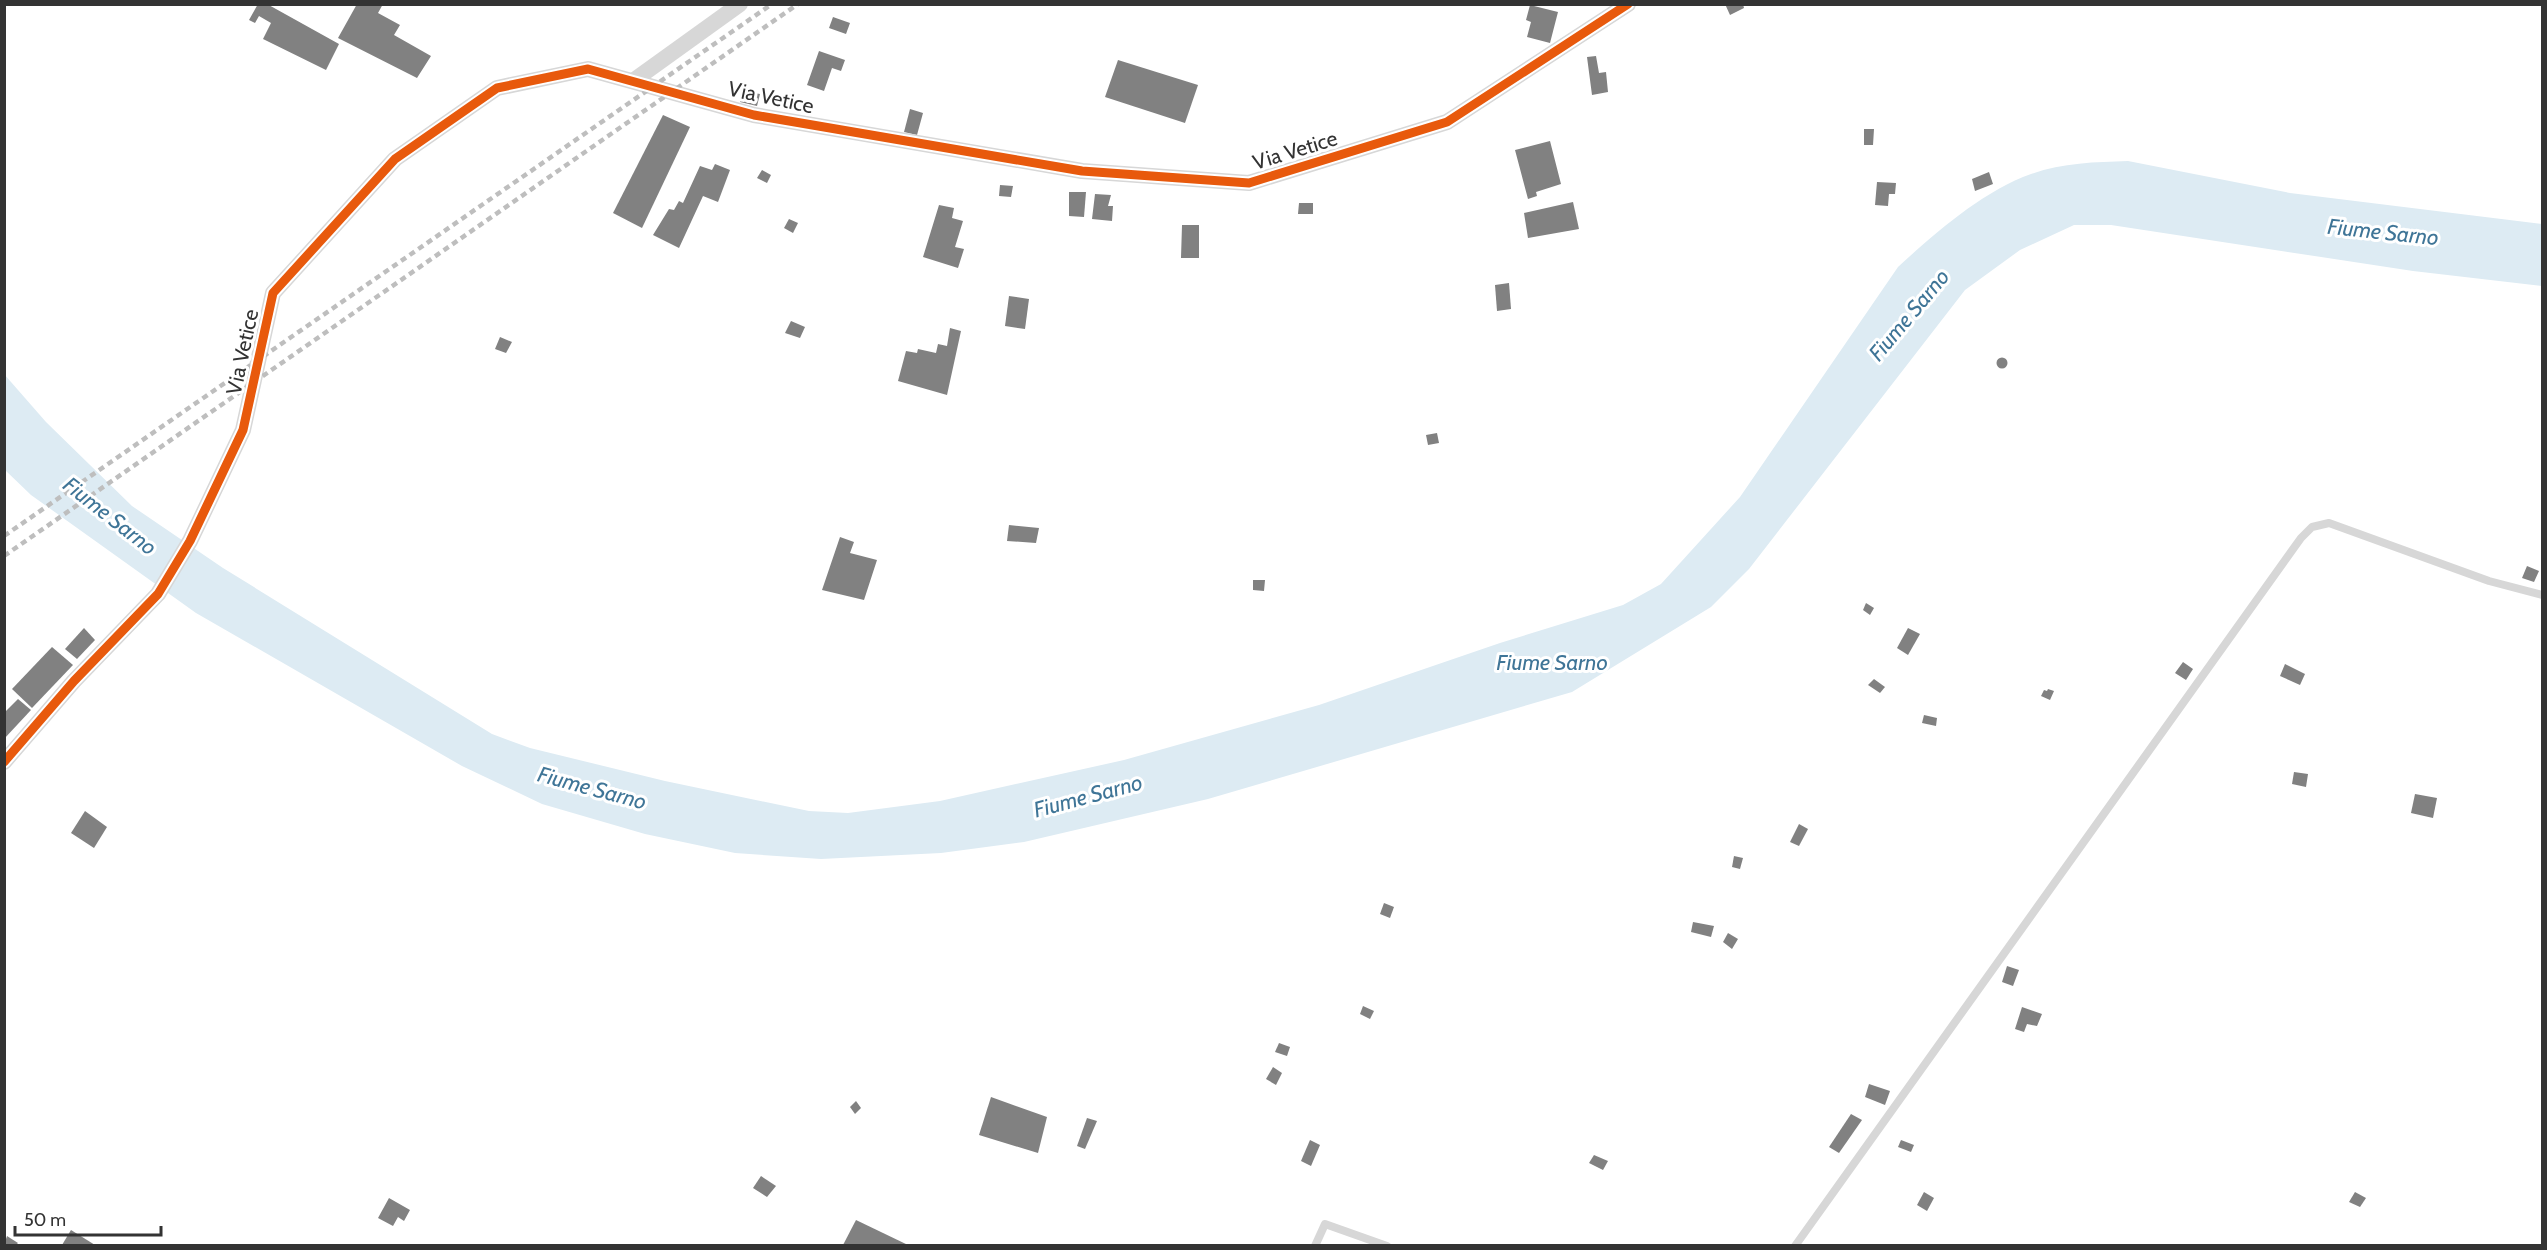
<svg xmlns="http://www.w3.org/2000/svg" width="2547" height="1250" font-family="Cabin,sans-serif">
	<rect width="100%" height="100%" fill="#fff"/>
	<path fill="#ddebf3" d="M 2128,161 L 2290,193 L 2542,224 L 2542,286 L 2413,271 L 2111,225 L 2074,225 L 2020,250 L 1965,290 L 1749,569 L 1711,607 L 1572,692 L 1208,799 L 1024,842 L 941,853 L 821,859 L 735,853 L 645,834 L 542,804 L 462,766 L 196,613 L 31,495 L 5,470 L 4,374 L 46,422 L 132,506 L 223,568 L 492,734 L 530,748 L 665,781 L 809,811 L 848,813 L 940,801 L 1124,760 L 1319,705 L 1500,643 L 1623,605 L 1661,584 L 1740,497 L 1898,267 C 1935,233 1983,191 2031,174 C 2062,163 2095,162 2128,161 Z"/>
	<g fill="#818181">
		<polygon points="258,4 267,4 339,44 326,70 263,39 271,23 259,16 255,23 249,20"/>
		<polygon points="357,4 383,4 378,13 400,25 394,35 431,56 417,78 338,38"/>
		<polygon points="1725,4 1743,4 1744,8 1730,15"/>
		<polygon points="1530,5 1558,12 1550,43 1527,37 1531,22 1526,20"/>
		<polygon points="833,17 850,23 846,34 829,28"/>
		<polygon points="819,51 845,60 841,71 832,68 824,91 807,85"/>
		<polygon points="1596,56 1599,73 1606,72 1608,92 1592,95 1587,57"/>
		<polygon points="1118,60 1198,85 1185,123 1105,97"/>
		<polygon points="743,91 760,94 757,106 740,102"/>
		<polygon points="910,109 923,113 917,135 904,132"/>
		<polygon points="663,115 690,127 642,228 613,213"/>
		<polygon points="1864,129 1874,129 1873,145 1864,145"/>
		<polygon points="1550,141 1561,184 1536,192 1537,196 1528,199 1515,150"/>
		<polygon points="715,164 730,170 718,202 703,196 679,248 653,235 669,209 674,210 679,201 683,203 700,166 712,170"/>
		<polygon points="762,170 771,175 767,183 757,178"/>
		<polygon points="1989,172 1993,184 1975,191 1972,179"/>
		<polygon points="1877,182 1896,183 1895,194 1889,194 1888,206 1875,205"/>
		<polygon points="1000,185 1013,186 1011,197 999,196"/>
		<polygon points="1069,192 1086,192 1084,217 1069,216"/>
		<polygon points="1095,194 1111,195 1108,206 1113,206 1112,221 1092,219"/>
		<polygon points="1573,202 1579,229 1528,238 1524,213"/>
		<polygon points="1299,203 1313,203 1313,214 1298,214"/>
		<polygon points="939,205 954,208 952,218 963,221 955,247 964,249 958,268 923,257"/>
		<polygon points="789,219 798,223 793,233 784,228"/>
		<polygon points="1182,225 1199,225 1199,258 1181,258"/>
		<polygon points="1509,283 1511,309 1497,311 1495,285"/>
		<polygon points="1009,296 1029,299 1025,329 1005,326"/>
		<polygon points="791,321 805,327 800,338 785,333"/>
		<polygon points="950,328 961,331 947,395 898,381 906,351 917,353 918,349 936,353 938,344 947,346"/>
		<polygon points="500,337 512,342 506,353 495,349"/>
		<circle cx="2002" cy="363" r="5.5"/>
		<polygon points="1437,433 1439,443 1428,445 1426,435"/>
		<polygon points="1009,525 1039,528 1036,543 1007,541"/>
		<polygon points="840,537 854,542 850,553 877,560 864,600 822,590"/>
		<polygon points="2527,566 2539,571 2534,582 2522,578"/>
		<polygon points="1253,580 1265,580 1264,591 1253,590"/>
		<polygon points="1866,603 1874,608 1870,615 1863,610"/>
		<polygon points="84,628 95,640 77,659 65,649"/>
		<polygon points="1908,628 1920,634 1908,655 1897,648"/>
		<polygon points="52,647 73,665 32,708 12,689"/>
		<polygon points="2183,662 2193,669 2186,680 2175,673"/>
		<polygon points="2285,664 2305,674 2300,685 2280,676"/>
		<polygon points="1874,679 1885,687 1880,693 1868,685"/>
		<polygon points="2048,689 2054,691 2050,700 2041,696 2044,690 2047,691"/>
		<polygon points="18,699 31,710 4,739 4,713"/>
		<polygon points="1924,715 1937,718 1936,726 1922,723"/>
		<polygon points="2294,772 2308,774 2306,787 2292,784"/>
		<polygon points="2415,794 2437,798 2433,818 2411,813"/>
		<polygon points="85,811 107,827 94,848 71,833"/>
		<polygon points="1799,824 1808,829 1799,846 1790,842"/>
		<polygon points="1734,856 1743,858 1740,869 1732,867"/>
		<polygon points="1384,903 1394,907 1390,918 1380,914"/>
		<polygon points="1693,922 1714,926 1711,937 1691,932"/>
		<polygon points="1728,933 1738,939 1732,949 1723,942"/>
		<polygon points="2007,966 2019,970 2013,986 2002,982"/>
		<polygon points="1363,1006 1374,1011 1370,1019 1360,1014"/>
		<polygon points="2022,1007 2042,1014 2037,1026 2027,1024 2024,1032 2015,1029"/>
		<polygon points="1279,1043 1290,1047 1287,1056 1275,1052"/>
		<polygon points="1273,1067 1282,1073 1276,1085 1266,1079"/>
		<polygon points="1869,1084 1890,1091 1885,1105 1865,1097"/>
		<polygon points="991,1097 1047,1117 1038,1153 979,1135"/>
		<polygon points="856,1101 861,1108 855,1114 850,1107"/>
		<polygon points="1851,1114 1862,1120 1839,1153 1829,1147"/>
		<polygon points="1087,1118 1097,1121 1085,1149 1077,1146"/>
		<polygon points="1310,1140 1320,1145 1311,1166 1301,1161"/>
		<polygon points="1901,1140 1914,1145 1911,1152 1898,1147"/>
		<polygon points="1594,1155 1608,1161 1603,1170 1589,1163"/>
		<polygon points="761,1176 776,1186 767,1197 753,1188"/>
		<polygon points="1924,1192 1934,1198 1927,1211 1917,1205"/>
		<polygon points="2355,1192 2366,1198 2360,1207 2349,1202"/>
		<polygon points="389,1198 410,1210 404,1221 398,1217 393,1226 378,1218"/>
		<polygon points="856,1220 908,1245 843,1245"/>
		<polygon points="71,1230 95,1245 62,1245"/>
		<polygon points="7,1236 18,1243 16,1245 4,1245"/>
	</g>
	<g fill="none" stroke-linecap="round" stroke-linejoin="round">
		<g stroke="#d7d7d7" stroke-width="8">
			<polyline points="1315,1246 1325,1224 1387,1246"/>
			<polyline points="1795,1246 2301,538 2312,527 2329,523 2489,581 2542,595"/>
		</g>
		<g stroke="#d7d7d7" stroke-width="16">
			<polyline points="633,81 740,4"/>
			<polyline points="4,762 74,681 158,594 190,541 243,430 273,293 395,159 497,88 588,69 754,115 1082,171 1249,183 1447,122 1628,4"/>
		</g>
		<g stroke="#bebebe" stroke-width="4.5" stroke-dasharray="6 4.5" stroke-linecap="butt">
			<polyline points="4,536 772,4"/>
			<polyline points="4,556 798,4"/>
		</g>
		<defs>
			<polyline id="cycleway" points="4,762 74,681 158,594 190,541 243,430 273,293 395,159 497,88 588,69 754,115 1082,171 1249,183 1447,122 1628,4"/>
		</defs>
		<use href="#cycleway" stroke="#fff" stroke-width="13"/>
		<use href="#cycleway" stroke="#e8590c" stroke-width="9"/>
	</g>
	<g text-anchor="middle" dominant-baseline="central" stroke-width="6" stroke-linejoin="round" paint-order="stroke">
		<g font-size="21" fill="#333" stroke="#fff">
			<text transform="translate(771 97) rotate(12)">Via Vetice</text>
			<text transform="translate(1295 150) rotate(-17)">Via Vetice</text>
			<text transform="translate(242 352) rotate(-78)">Via Vetice</text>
		</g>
		<g font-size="22" font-style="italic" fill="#3f7597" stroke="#fff">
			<text transform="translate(2383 232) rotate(6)">Fiume Sarno</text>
			<text transform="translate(1909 315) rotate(-50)">Fiume Sarno</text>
			<text transform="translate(110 516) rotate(38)">Fiume Sarno</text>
			<text x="1552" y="662">Fiume Sarno</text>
			<text transform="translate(592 788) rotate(15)">Fiume Sarno</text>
			<text transform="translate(1088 796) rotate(-15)">Fiume Sarno</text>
		</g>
	</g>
	<rect width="2547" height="1250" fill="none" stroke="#333333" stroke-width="12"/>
	<path d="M15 1226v9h146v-9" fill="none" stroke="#333333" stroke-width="3"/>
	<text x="24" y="1226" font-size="18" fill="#333333" stroke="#ffffff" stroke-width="4.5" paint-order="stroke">50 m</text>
</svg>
